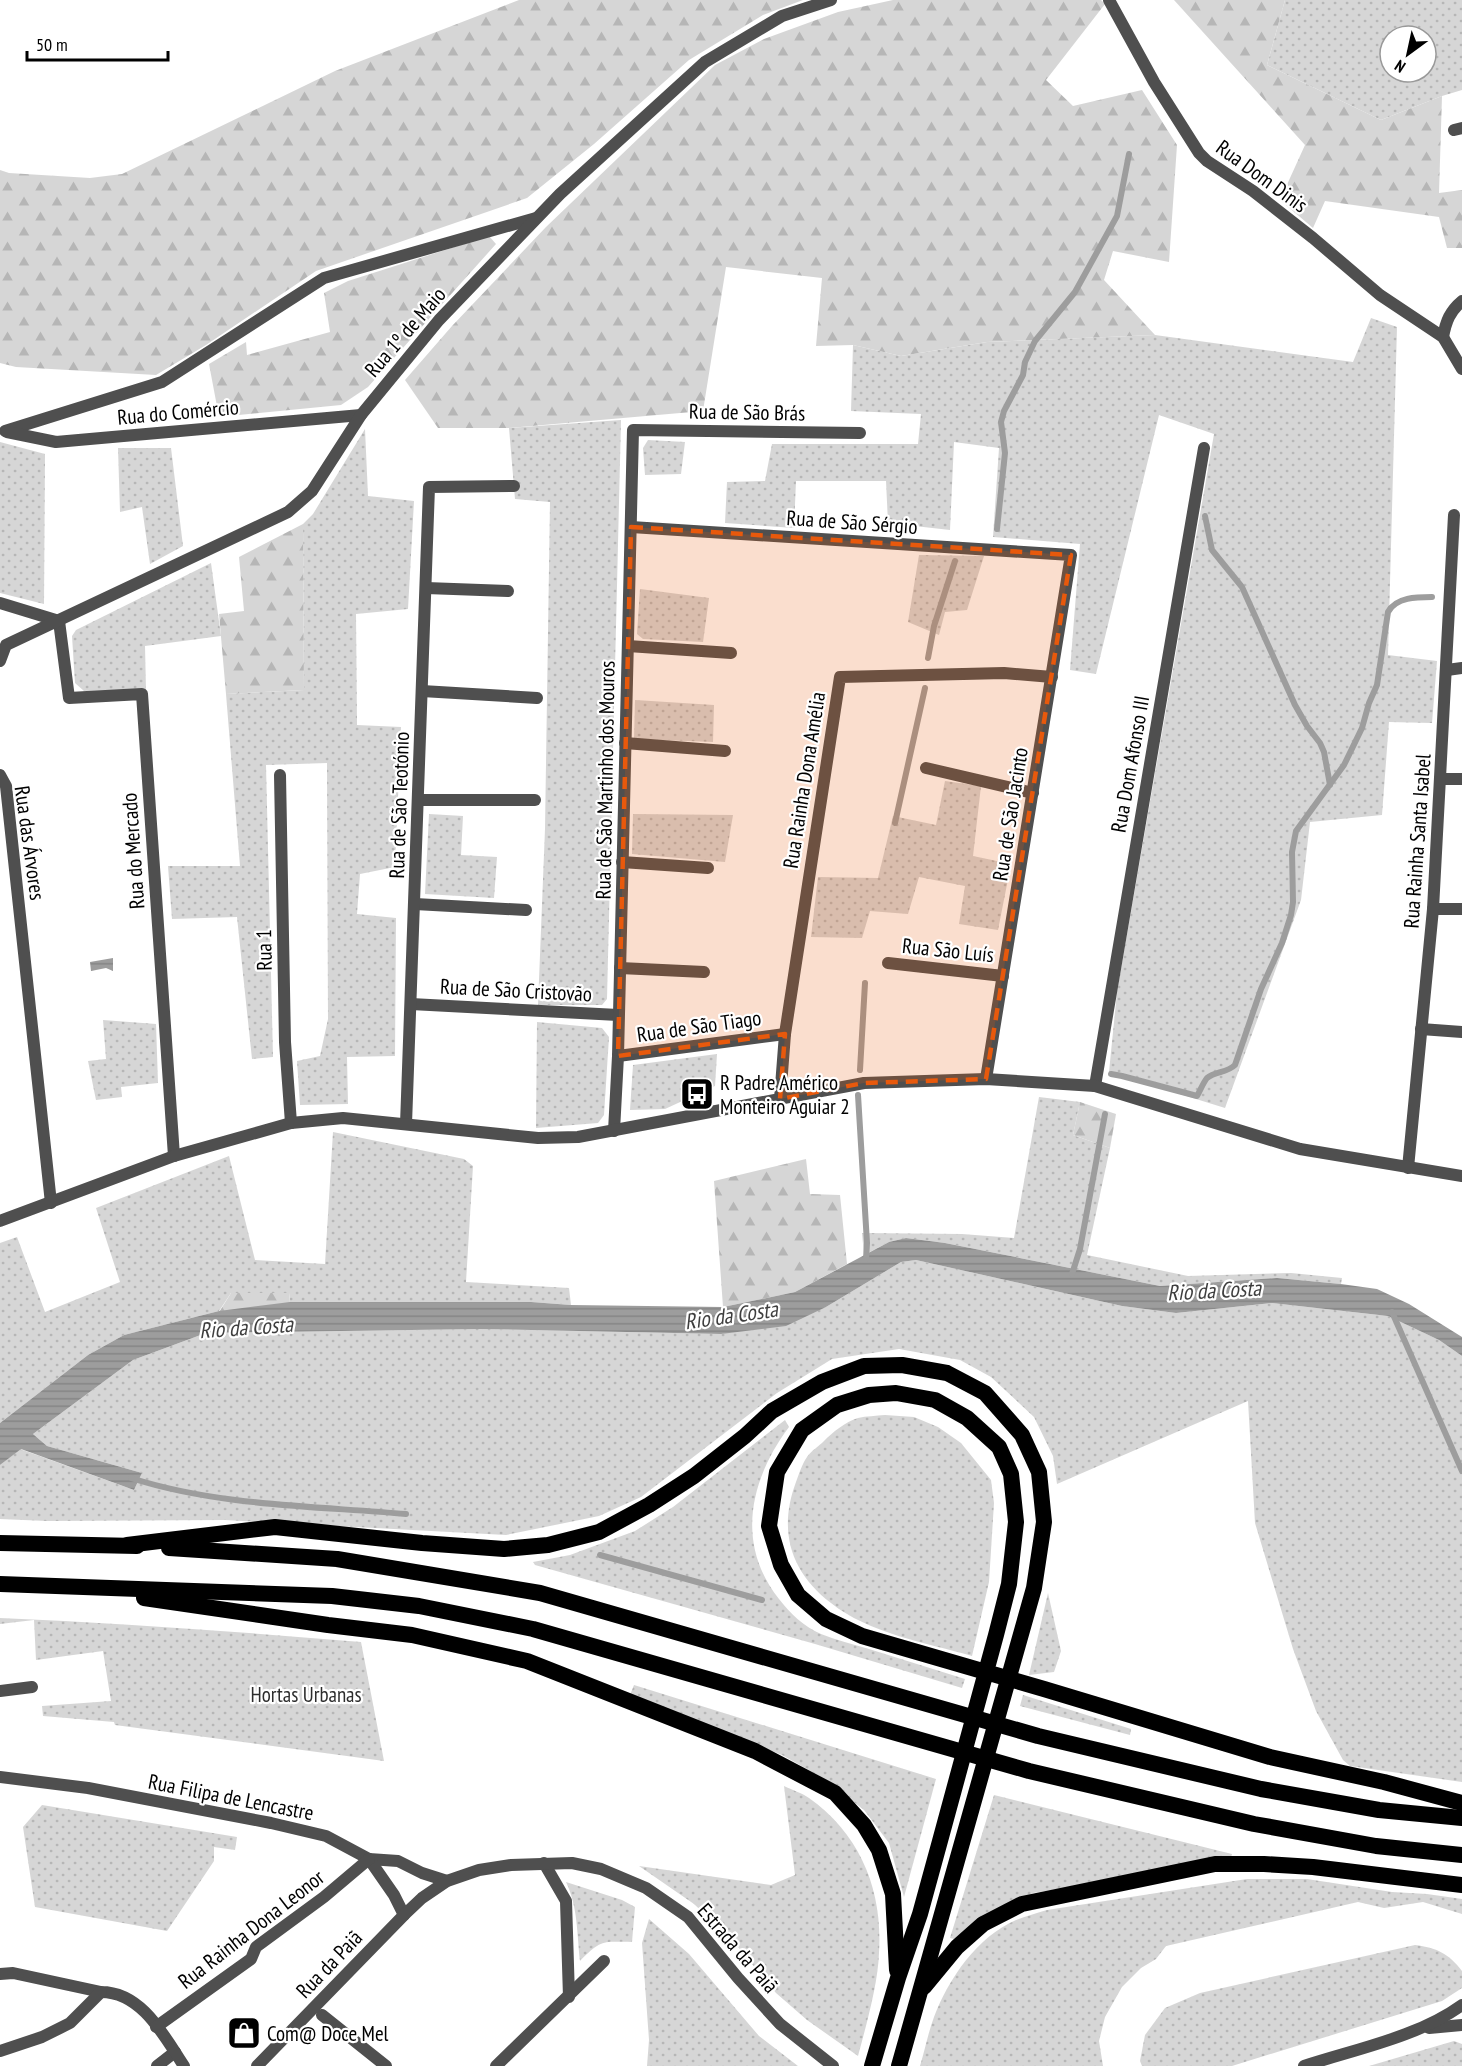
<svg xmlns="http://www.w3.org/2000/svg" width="1462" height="2066" font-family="'PT Sans Narrow',sans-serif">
	<defs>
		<pattern id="green-dots" width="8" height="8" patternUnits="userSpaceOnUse" patternTransform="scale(1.5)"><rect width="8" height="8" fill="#d6d6d6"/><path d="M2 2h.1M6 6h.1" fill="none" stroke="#b6b6b6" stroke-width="1.8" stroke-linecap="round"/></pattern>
		<pattern id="forest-firs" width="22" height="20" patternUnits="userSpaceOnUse" patternTransform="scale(1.5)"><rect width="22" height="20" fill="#d6d6d6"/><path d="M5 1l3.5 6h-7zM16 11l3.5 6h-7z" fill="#b6b6b6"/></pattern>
		<pattern id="water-rules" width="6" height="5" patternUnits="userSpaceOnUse" patternTransform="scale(1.5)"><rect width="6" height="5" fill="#9d9d9d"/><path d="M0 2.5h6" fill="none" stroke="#858585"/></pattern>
	</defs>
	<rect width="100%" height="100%" fill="#fff"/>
	<g fill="url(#green-dots)" fill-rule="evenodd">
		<path d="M 1285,0 L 1462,0 L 1462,90 L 1442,96 L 1381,120 L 1267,65 ZM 1390,36 L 1426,36 L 1426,72 L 1390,72 Z"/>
		<polygon points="1371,318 1397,327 1388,655 1437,661 1432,723 1389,722 1382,815 1310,822 1301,900 1225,1108 1109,1072 1117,992 1214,434 1159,415 1096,674 1070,670 1080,544 993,537 999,448 954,442 950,530 888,523 886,481 796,481 794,528 725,523 727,482 765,481 772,444 918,444 921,414 851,411 853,345 901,356 987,342 1155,335 1353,362"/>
		<polygon points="621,420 607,999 602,1005 538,1005 545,829 550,502 515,499 509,428"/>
		<polygon points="365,429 368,496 414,501 408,609 356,614 357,725 401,727 395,867 360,874 357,914 396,918 395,1056 347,1057 348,1104 300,1105 297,1061 320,1056 328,1019 327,763 266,765 273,1057 252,1059 237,917 172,919 168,866 240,866 226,694 304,690 303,524 313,514"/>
		<polygon points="648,440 685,442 681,474 645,475 643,448"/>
		<polygon points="0,442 45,454 44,604 0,593"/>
		<polygon points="118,448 171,448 183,546 150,564 142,507 120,512"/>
		<polygon points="919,555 984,556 967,610 945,612 939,635 908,622"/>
		<polygon points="211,563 221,636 145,646 146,690 84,691 75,683 72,636 76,630"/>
		<polygon points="640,589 709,598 703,642 643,639 637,634"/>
		<polygon points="635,700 714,705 713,742 634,739"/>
		<polygon points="945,781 981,786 973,856 1011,864 998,930 959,924 965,886 919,877 908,914 870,911 862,938 811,937 818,877 878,878 893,816 936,825"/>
		<polygon points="429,814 463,816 461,855 497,857 494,898 425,894"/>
		<polygon points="633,814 733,815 725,862 632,854"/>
		<polygon points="103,1020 156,1024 158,1083 121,1087 122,1097 96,1100 88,1061 106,1059"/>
		<polygon points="537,1022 602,1028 609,1037 604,1115 598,1123 536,1128"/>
		<polygon points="717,1054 715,1086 665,1109 630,1110 633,1065"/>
		<polygon points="1039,1097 1080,1102 1073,1135 1110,1148 1087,1255 1188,1276 1291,1273 1342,1278 1341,1284 1277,1278 1160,1286 945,1243 906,1238 889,1242 864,1255 862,1233 962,1234 1014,1238"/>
		<polygon points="333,1132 464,1159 473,1166 466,1282 569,1288 571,1305 531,1302 290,1302 289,1293 231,1293 219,1311 124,1335 88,1355 0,1423 0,1243 17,1237 45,1312 120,1282 96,1208 229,1156 255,1260 325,1264"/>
		<polygon points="916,1260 1122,1306 1176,1313 1272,1303 1388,1316 1439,1340 1462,1356 1462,1782 1350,1766 1343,1760 1316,1711 1293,1649 1255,1523 1248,1401 1057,1484 1053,1456 1034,1417 991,1377 960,1360 899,1349 832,1359 777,1393 641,1497 599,1516 506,1535 225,1520 47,1521 0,1519 0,1465 20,1449 134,1490 142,1473 47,1446 33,1434 133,1360 206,1333 480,1329 721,1334 826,1307 901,1262"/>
		<path d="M 885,1415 L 914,1417 L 938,1427 L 961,1443 L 991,1480 L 994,1503 L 989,1582 L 972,1656 C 927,1643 868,1633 831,1603 C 790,1572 778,1530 796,1482 C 799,1474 802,1464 807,1457 C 811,1451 819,1446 824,1441 C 833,1432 845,1422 858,1418 C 866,1416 876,1416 885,1415 Z"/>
		<path d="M 785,1420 L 789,1427 C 750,1479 735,1544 779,1599 C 790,1613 804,1627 821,1634 C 836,1640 853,1644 869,1649 C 901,1659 933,1669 965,1679 L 962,1688 L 815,1644 L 535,1565 L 533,1562 L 570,1555 L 635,1531 L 673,1507 Z"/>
		<polygon points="1048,1593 1061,1651 1054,1672 1029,1675"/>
		<path d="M 0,1618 C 121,1623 241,1632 361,1642 L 384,1761 L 115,1725 L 114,1722 L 43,1716 L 42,1706 L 111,1701 L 103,1651 L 36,1660 L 34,1620 L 0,1624 Z"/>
		<polygon points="634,1685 936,1779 904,1897 889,1843 864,1810 823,1778 782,1755 630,1695"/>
		<polygon points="1023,1695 1131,1729 1130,1735 1020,1706"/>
		<path d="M 784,1786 C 792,1790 802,1793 809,1798 C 861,1835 883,1891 879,1953 C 878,1984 866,2026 858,2056 L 807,2020 L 776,1993 L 733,1941 L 694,1904 L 639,1866 L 771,1885 L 795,1875 Z"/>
		<polygon points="994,1795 1232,1854 1230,1861 1033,1893 987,1915 954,1939 950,1938"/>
		<polygon points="42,1805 237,1837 235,1850 214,1847 214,1861 167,1931 35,1907 23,1827"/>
		<path d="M 1247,1879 L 1307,1879 L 1392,1892 L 1427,1894 L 1462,1899 L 1462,1914 L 1423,1902 L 1384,1908 L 1358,1902 L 1166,1946 L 1156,1959 L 1141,1968 L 1122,1987 L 1105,2017 L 1099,2041 L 1103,2066 L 920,2066 C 925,2050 928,2033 934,2017 C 949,1978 977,1937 1016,1920 C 1026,1916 1037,1913 1047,1910 Z"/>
		<path d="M 566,1882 L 622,1900 L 635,1907 L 632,1942 C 602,1942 602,1939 580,1961 C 577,1934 578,1907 566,1882 Z"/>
		<polygon points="649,1919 689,1954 759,2036 798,2066 647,2066 649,2040 642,1943"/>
		<path d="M 1415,1945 C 1437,1948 1448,1953 1462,1971 L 1462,1988 L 1442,2001 L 1232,2066 L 1142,2066 L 1140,2061 L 1145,2035 L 1165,2008 L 1200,1993 Z"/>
		<polygon points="1454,2041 1462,2044 1462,2066 1369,2066"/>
	</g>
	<g fill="url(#forest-firs)">
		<polygon points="519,0 803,0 763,15 689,60 594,144 527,198 316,271 206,345 156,375 16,367 0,363 0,170 9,173 90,178 122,174 335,71"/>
		<polygon points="893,0 1101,0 1105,4 1046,80 1073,106 1142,90 1177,145 1169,262 1113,251 1104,280 1155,335 987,342 901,356 853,345 816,346 822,278 726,267 703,411 509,428 438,428 405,380 452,326 546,227 715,65 764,39 838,12"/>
		<polygon points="1174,0 1285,0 1267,65 1381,120 1442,96 1439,193 1462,190 1462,248 1447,248 1439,217 1325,201 1313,228 1280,200 1305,145"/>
		<polygon points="489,236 496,244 368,387 341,405 219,417 209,364 246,342 247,355 330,332 324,293 348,281"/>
		<polygon points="303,524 304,690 226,694 219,614 244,611 239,557"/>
		<polygon points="1080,1102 1116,1114 1110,1148 1073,1135"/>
		<polygon points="806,1159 810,1194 840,1195 847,1264 795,1292 723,1307 714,1181"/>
		<polygon points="231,1293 289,1293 293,1331 206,1333"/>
	</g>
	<g fill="url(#water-rules)">
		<polygon points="113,958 113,971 106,968 91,971 90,962"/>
		<polygon points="906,1238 945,1243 1160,1286 1277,1278 1341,1284 1377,1289 1409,1304 1462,1337 1462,1356 1439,1340 1388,1316 1272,1303 1176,1313 1122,1306 916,1260 901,1262 826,1307 786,1326 721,1334 480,1329 206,1333 133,1360 33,1434 47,1446 142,1473 134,1490 21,1449 0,1465 0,1423 88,1355 124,1335 219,1311 290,1302 531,1302 571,1305 723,1307 795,1292 889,1242"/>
	</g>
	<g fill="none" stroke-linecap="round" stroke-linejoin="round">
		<g stroke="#9d9d9d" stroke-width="6">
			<polyline points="1205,516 1212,550 1242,587 1295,705 1307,726 1320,743 1324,752 1330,785"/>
			<polyline points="997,529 1005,453 1001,422 1004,411 1023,375 1025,362 1035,341 1075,292 1117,216 1129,154"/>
			<polyline points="928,658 934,626 955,561"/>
			<polyline points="895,823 925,688"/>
			<polyline points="860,1070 865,983"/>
			<path d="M 1111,1074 L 1122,1076 L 1197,1096 C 1200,1091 1203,1083 1207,1078 C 1215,1071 1227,1073 1235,1065 L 1261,989 L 1282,943 L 1291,915 L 1293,902 L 1292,852 L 1296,831 L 1344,765 L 1362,728 L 1369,703 L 1377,685 L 1388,612 C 1396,597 1417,597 1432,597"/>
			<polyline points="858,1095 867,1243 866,1259"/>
			<polyline points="1072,1274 1080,1249 1105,1114"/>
			<polyline points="1392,1312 1462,1471"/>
			<path d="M 131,1478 C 218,1506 315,1506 406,1514"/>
			<polyline points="600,1555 762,1600"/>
		</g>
		<g stroke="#4f4f4f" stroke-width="12">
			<polyline points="322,2015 386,2066"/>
			<polyline points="157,2066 175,2052"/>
		</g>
		<g stroke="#4f4f4f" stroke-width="12">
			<polyline points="1109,0 1154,82 1199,153 1207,161 1253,191 1313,238 1380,295 1443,337 1462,369"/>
			<polyline points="1454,130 1462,128"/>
			<path d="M 1443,337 C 1446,321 1450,311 1462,301"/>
			<polyline points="5,431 162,382 324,278 536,218"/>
			<polyline points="7,432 56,442 361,415"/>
			<polyline points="631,527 1071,555 986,1079"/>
			<polyline points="426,588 508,591"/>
			<polyline points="0,603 59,621"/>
			<polyline points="59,621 69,698 142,694 174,1156"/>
			<polyline points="628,646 731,653"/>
			<polyline points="0,661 6,645 288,512 312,491 361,415 439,320 560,194 705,62 782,16 831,0"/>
			<polyline points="1447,670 1462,668"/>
			<polyline points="422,691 537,698"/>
			<polyline points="625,743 725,751"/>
			<polyline points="926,768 1033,793"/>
			<polyline points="0,775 6,786 51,1203"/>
			<polyline points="280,775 285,1042 291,1123"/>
			<polyline points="1440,779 1462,779"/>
			<polyline points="418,800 535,800"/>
			<polyline points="622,862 708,868"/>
			<polyline points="415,904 526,910"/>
			<polyline points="1433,909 1462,909"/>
			<polyline points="888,963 1003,976"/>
			<polyline points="620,968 704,972"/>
			<polyline points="411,1004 618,1015"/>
			<polyline points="1421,1029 1462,1032"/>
			<polyline points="618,1056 785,1034"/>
			<polyline points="1095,1086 1204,448"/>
			<polyline points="780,1099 785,1034 840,677 1004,673 1052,677"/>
			<polyline points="406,1124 429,487 514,486"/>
			<polyline points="614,1131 618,1056 633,430 860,433"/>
			<polyline points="1408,1168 1433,909 1454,515"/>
			<polyline points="0,1691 32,1687"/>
			<polyline points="0,1777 88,1788 271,1823 326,1836 369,1859 398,1861 422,1873 447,1881"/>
			<polyline points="369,1859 394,1895 404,1915"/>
			<polyline points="544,1863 566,1901 569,1997"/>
			<path d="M 0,1974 L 13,1973 L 101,1992 C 142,1992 164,2036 184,2066"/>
			<polyline points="156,2027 251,1959 256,1947 324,1897 369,1859"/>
			<polyline points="0,2051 42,2037 70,2023 101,1992"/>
			<polyline points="496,2066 604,1961"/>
		</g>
		<g stroke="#4f4f4f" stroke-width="12">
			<polyline points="0,1221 174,1156 291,1123 343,1118 538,1138 578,1137 864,1083 986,1079 1095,1086 1300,1149 1462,1176"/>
			<polyline points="1429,2028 1462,2025"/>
			<polyline points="257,2066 404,1915 422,1898 447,1881 479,1870 511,1865 572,1863 601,1869 646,1888 688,1917 738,1978 780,2024 833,2066"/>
			<path d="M 1304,2066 C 1356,2049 1418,2037 1462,2005"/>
		</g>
		<g stroke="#000" stroke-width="16">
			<polyline points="0,1543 137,1546"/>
			<polyline points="127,1545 275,1527 422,1543 504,1549 548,1545 599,1532 649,1505 694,1476 745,1436 772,1411 822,1382 864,1366 902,1365 947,1373 985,1393 1022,1435 1039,1472 1044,1522 1034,1588 899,2066"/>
			<polyline points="169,1548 337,1559 540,1593 1038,1736 1261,1789 1379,1810 1462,1818"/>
			<polyline points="0,1584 332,1596 419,1606 533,1629 1029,1771 1254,1824 1376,1846 1462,1855"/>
			<polyline points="144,1598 328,1625 412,1635 527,1661 755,1751 835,1793 864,1825 879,1850 893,1894 897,1970"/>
			<polyline points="924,1987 957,1947 983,1924 1022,1904 1215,1864 1264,1864 1313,1867 1462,1885"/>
			<polyline points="872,2066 898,1978 920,1914 940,1841 996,1635 1009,1584 1016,1522 1011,1474 999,1447 967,1418 935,1400 896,1393 869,1395 837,1405 802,1430 777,1472 769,1526 781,1565 798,1595 826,1619 862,1636 1044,1689 1270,1757 1384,1782 1462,1803"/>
		</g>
	</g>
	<path fill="#e8590c" fill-opacity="0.2" stroke="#e8590c" stroke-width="4.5" stroke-dasharray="12 8" stroke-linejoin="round" d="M 631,527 L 1071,555 L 986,1079 L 864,1083 L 780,1099 L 785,1034 L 618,1056 Z"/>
	<defs>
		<symbol id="bus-square" viewBox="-11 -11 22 22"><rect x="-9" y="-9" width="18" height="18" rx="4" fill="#000" stroke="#fff"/><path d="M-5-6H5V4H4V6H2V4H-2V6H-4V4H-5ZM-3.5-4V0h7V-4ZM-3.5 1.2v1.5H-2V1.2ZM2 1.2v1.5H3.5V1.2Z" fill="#fff"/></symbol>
		<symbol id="shop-square" viewBox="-11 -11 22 22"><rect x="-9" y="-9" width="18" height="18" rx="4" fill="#000" stroke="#fff"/><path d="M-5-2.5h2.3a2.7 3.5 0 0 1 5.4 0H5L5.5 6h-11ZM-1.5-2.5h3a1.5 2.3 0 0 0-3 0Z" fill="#fff"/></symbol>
	</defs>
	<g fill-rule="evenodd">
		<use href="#bus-square" x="678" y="1075" width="38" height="38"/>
		<use href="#shop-square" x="225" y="2014" width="38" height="38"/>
	</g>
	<g text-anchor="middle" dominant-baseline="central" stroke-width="4.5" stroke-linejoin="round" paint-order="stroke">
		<g font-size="21" fill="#000" stroke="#fff">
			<text transform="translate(1262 176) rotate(36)">Rua Dom Dinis</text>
			<text transform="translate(405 332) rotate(-49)">Rua 1º de Maio</text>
			<text transform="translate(178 412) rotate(-5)">Rua do Comércio</text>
			<text transform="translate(747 412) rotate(1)">Rua de São Brás</text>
			<text transform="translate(852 522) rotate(4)">Rua de São Sérgio</text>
			<text transform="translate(1130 764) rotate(-80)">Rua Dom Afonso III</text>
			<text transform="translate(605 780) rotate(-89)">Rua de São Martinho dos Mouros</text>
			<text transform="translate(804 780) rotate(-81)">Rua Rainha Dona Amélia</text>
			<text transform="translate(399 805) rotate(-88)">Rua de São Teotónio</text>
			<text transform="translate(1010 814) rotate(-81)">Rua de São Jacinto</text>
			<text transform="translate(1417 841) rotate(-86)">Rua Rainha Santa Isabel</text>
			<text transform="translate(30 843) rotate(82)">Rua das Árvores</text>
			<text transform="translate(133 851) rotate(-94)">Rua do Mercado</text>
			<text transform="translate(264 950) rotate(-91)">Rua 1</text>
			<text transform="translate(948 950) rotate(6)">Rua São Luís</text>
			<text transform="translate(516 990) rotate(3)">Rua de São Cristovão</text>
			<text transform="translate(699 1026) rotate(-8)">Rua de São Tiago</text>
			<text transform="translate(231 1797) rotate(11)">Rua Filipa de Lencastre</text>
			<text transform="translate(251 1929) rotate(-38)">Rua Rainha Dona Leonor</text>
			<text transform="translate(738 1948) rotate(49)">Estrada da Paiã</text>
			<text transform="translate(329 1964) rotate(-46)">Rua da Paiã</text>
		</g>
		<g font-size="21" fill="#000" stroke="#fff" text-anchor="start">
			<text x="720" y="1082">R Padre Américo<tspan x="720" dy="24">Monteiro Aguiar 2</tspan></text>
			<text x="267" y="2033">Com@ Doce Mel</text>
		</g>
		<g font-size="21" fill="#2d2d2d" stroke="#fff">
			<text x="306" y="1694">Hortas Urbanas</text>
		</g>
		<g font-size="22" font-style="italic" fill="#3e3e3e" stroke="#fff">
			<text transform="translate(1214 1290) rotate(-3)">Rio da Costa</text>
			<text transform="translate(731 1315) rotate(-8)">Rio da Costa</text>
			<text transform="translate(246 1327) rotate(-4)">Rio da Costa</text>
		</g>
	</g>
	<g transform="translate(1408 54) rotate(213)"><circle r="28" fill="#ffffff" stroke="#999999" stroke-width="1.5"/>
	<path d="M0-4.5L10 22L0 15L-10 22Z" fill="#000000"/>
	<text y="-9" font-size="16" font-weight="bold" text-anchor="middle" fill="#000000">N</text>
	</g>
	<path d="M27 51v9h141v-9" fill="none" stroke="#000000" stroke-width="3"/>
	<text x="36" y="51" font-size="18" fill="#000000" stroke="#ffffff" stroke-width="4.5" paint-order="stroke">50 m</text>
</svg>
